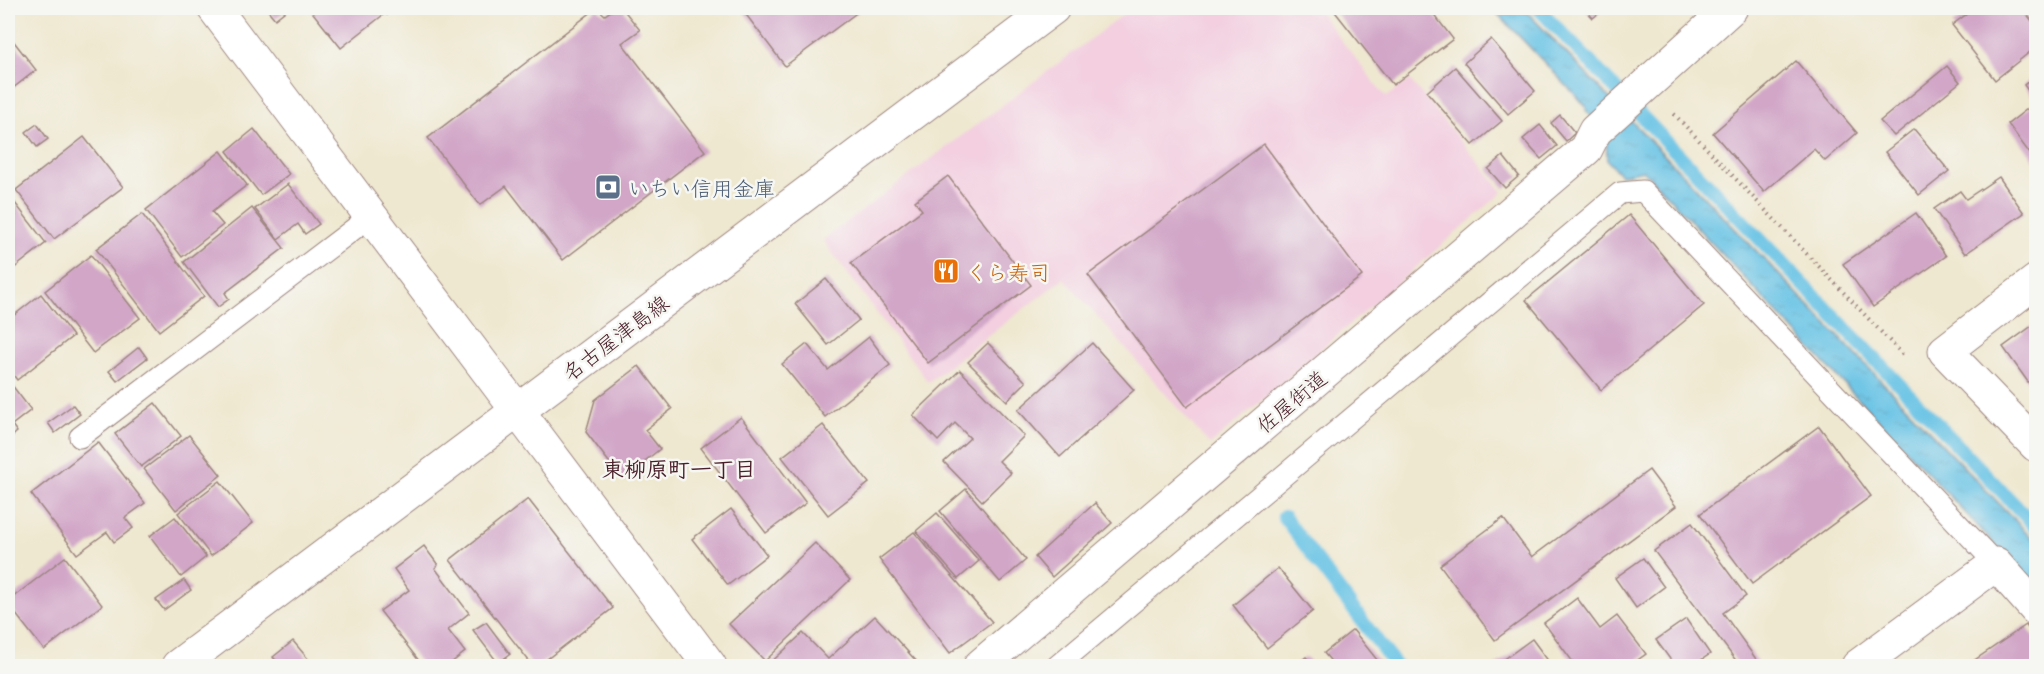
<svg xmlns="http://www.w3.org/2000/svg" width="2044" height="674" font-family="Mali,'Klee One',sans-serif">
	<defs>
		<pattern id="water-ripples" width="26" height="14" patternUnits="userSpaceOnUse" patternTransform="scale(1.5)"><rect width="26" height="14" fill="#67c3e5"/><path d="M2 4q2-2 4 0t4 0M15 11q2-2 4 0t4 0" fill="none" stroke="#5ba7c5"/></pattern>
	</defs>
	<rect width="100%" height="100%" fill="#f6f6f2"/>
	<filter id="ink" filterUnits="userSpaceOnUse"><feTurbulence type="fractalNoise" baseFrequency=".0167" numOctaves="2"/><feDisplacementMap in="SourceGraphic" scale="12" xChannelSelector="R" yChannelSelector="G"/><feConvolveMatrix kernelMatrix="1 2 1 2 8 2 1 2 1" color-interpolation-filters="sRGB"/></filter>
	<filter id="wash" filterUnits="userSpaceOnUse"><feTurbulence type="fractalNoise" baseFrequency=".008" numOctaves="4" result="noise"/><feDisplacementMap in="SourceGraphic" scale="24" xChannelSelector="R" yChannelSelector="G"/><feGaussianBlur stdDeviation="1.35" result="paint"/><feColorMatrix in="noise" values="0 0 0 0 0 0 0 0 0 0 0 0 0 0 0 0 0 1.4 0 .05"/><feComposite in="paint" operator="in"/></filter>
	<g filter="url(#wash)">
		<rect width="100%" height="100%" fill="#efe8d0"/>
		<polygon fill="#f3cfe0" points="1132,8 1316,8 1386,97 1410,80 1503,192 1210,445 1064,278 928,382 823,240"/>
		<polygon fill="url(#water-ripples)" stroke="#587188" stroke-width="1.5" points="1492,8 1523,8 2036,542 2036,588 1643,170 1621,175 1607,160 1606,134 1586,110 1586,106"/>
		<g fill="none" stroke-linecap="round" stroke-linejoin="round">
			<g stroke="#67c3e5" stroke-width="14">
				<polyline points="1538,8 2036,527"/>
				<polyline points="1284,517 1396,666"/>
			</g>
		</g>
		<g id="blocks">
			<g fill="#d1a6c7">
				<polygon points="266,8 289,8 275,19"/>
				<polygon points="309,8 377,8 383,15 341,48"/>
				<polygon points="381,8 397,8 387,15"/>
				<polygon points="597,8 605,15 615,8 622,8 640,30 622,43 705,151 563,260 506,186 480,205 428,138"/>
				<polygon points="741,8 863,8 785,66"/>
				<polygon points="1332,8 1429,8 1453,39 1393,85"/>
				<polygon points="1584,8 1605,8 1593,18"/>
				<polygon points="1975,8 2022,8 2036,26 2036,47 1995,80 1952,25"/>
				<polygon points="8,34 36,70 8,92"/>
				<polygon points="1491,39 1535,91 1508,114 1464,63"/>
				<polygon points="1796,61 1857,133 1825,161 1814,149 1764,192 1713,133"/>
				<polygon points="1947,66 1960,82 1894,136 1880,121"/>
				<polygon points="1455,67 1502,121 1473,145 1427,92"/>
				<polygon points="2036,75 2036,102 2024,85"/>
				<polygon points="2036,102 2036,162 2008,124"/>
				<polygon points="1560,115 1575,133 1566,141 1551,123"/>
				<polygon points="37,124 48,139 37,147 26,132"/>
				<polygon points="1540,125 1557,146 1541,159 1523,139"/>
				<polygon points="254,129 289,174 261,195 227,151"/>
				<polygon points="1914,129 1949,171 1919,195 1885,152"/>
				<polygon points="84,137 123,187 54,239 16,190"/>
				<polygon points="1264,144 1362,276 1187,407 1088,275"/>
				<polygon points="221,151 247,185 212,212 223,225 182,257 146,210"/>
				<polygon points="1503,156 1519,176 1505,188 1488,169"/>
				<polygon points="948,176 1031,285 928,363 851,263 922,210 915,201"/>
				<polygon points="1999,177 2024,213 1965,254 1934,209 1960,191 1966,199"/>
				<polygon points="288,184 319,224 305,234 298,224 278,239 255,209"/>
				<polygon points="8,194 46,243 8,273"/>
				<polygon points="252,208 284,248 225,293 229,299 218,307 184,262"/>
				<polygon points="1916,213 1946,256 1873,307 1843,264"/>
				<polygon points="142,214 204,296 159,331 96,249"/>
				<polygon points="1629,215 1704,305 1601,390 1526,300"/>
				<polygon points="91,255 140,318 93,353 45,291"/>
				<polygon points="826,279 859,320 828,345 795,304"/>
				<polygon points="41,294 73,336 17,380 8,368 8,320"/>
				<polygon points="2036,323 2036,386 2033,389 2003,347"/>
				<polygon points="869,337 890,365 825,417 782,364 807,344 828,370"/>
				<polygon points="988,343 1026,382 1007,401 968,362"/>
				<polygon points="1092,343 1134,390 1060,457 1018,410"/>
				<polygon points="139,347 147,358 117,381 109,371"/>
				<polygon points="639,366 672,409 645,430 660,449 622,479 586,432 595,400"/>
				<polygon points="960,370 1024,436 999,461 1011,473 982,501 944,462 970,438 955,423 938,441 913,415"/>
				<polygon points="8,380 31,410 12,425 17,432 8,440"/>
				<polygon points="155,403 181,436 141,467 115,434"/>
				<polygon points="73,405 80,414 55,433 48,423"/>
				<polygon points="741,417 806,503 766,533 701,448"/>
				<polygon points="823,425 869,483 828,515 782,457"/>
				<polygon points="1819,426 1871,496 1752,584 1700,514"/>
				<polygon points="189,435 221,475 176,510 144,469"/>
				<polygon points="98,442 145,503 125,518 133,528 114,542 107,532 77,554 31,494"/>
				<polygon points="1649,470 1676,506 1495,640 1440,565 1503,518 1532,557"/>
				<polygon points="220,481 253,523 211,556 178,513"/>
				<polygon points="966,489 1026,560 1000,582 940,511"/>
				<polygon points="528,499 613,608 538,666 533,666 450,560"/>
				<polygon points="1095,503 1112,523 1052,577 1035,557"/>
				<polygon points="731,509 767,555 728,585 692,539"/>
				<polygon points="937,513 979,561 958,579 916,531"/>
				<polygon points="175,517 206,557 181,577 150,536"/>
				<polygon points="1692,523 1746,596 1723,613 1761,666 1740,666 1654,551"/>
				<polygon points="914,532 992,622 950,653 879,559"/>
				<polygon points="815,543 850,580 765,661 729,624"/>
				<polygon points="424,546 438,565 435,568 469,613 448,630 465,652 447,666 423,666 380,611 409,590 394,569"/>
				<polygon points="65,557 102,605 44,650 8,604 8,601"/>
				<polygon points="1643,558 1664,587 1636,608 1615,578"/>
				<polygon points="1278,568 1313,611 1267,648 1233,605"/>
				<polygon points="184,580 191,590 164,610 156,600"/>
				<polygon points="1577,598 1600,629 1617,616 1646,654 1629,666 1576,666 1544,623"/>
				<polygon points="875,616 918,663 914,666 767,666 803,633 828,659"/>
				<polygon points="1686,619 1710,654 1692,666 1675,666 1656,640"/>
				<polygon points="486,622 510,654 498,663 473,630"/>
				<polygon points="2026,625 2036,640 2036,666 1966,666"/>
				<polygon points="1353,630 1382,666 1335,666 1324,653"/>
				<polygon points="1532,639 1552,666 1495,666"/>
				<polygon points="293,641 314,666 281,666 273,657"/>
				<polygon points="1306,657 1314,666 1294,666"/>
			</g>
		</g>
	</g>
	<g filter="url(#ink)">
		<use href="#blocks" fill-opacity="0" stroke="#9c847e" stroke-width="1.5"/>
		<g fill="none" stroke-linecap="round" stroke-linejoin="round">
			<defs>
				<g id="lane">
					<polyline points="80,437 371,216"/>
					<polyline points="1057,666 1620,193 1643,191 1996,564"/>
				</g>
				<g id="street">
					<polyline points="2036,281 1945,351 2036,445"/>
					<polyline points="980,666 1586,149 1595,131 1731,8"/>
					<polyline points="1858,666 1996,564 2036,609"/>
				</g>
				<polyline id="secondary" points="214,8 710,666"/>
				<polyline id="primary" points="178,666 1053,8"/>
			</defs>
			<use href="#lane" stroke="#9c847e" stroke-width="23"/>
			<use href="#street" stroke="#9c847e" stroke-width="35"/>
			<use href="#secondary" stroke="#9c847e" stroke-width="35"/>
			<use href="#primary" stroke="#9c847e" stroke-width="35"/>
			<polyline stroke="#9c847e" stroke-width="4" stroke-dasharray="1.5 4.5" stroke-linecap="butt" points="1674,114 1903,355"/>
			<use href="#lane" stroke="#fff" stroke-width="21"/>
			<use href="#street" stroke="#fff" stroke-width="33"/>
			<use href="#secondary" stroke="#fff" stroke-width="33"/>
			<use href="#primary" stroke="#fff" stroke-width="33"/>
		</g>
	</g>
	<defs>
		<symbol id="bank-square" viewBox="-11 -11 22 22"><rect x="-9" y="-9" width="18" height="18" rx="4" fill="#5c6f8a" stroke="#f6f6f2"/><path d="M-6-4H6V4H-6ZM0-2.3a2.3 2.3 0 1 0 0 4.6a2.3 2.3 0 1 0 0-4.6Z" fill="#fff"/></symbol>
		<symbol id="restaurant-square" viewBox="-11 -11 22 22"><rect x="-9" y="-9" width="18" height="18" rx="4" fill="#e8710a" stroke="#f6f6f2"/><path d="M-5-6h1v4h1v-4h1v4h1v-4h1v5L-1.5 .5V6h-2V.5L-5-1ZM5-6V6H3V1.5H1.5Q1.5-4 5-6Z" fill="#fff"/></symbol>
	</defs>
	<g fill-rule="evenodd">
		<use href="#bank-square" x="593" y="172" width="30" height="30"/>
		<use href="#restaurant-square" x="931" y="256" width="30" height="30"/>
	</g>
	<g text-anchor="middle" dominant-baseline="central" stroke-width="5" stroke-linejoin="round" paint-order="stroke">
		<g font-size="21" fill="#4e5e75" stroke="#f6f6f2" text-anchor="start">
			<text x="628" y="187">いちい信用金庫</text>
		</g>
		<g font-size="21" fill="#c56008" stroke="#f6f6f2" text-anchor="start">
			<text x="966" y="271">くら寿司</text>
		</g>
		<g font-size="21" fill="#4a1f2b" stroke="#f6f6f2">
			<text transform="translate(615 337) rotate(-37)">名古屋津島線</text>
			<text transform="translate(1291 401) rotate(-40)">佐屋街道</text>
		</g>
		<g font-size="22" font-weight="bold" fill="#4a1f2b" stroke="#f6f6f2">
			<text x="679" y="468">東柳原町一丁目</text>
		</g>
	</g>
	<rect width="2044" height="674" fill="none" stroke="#f6f6f2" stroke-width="30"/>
</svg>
